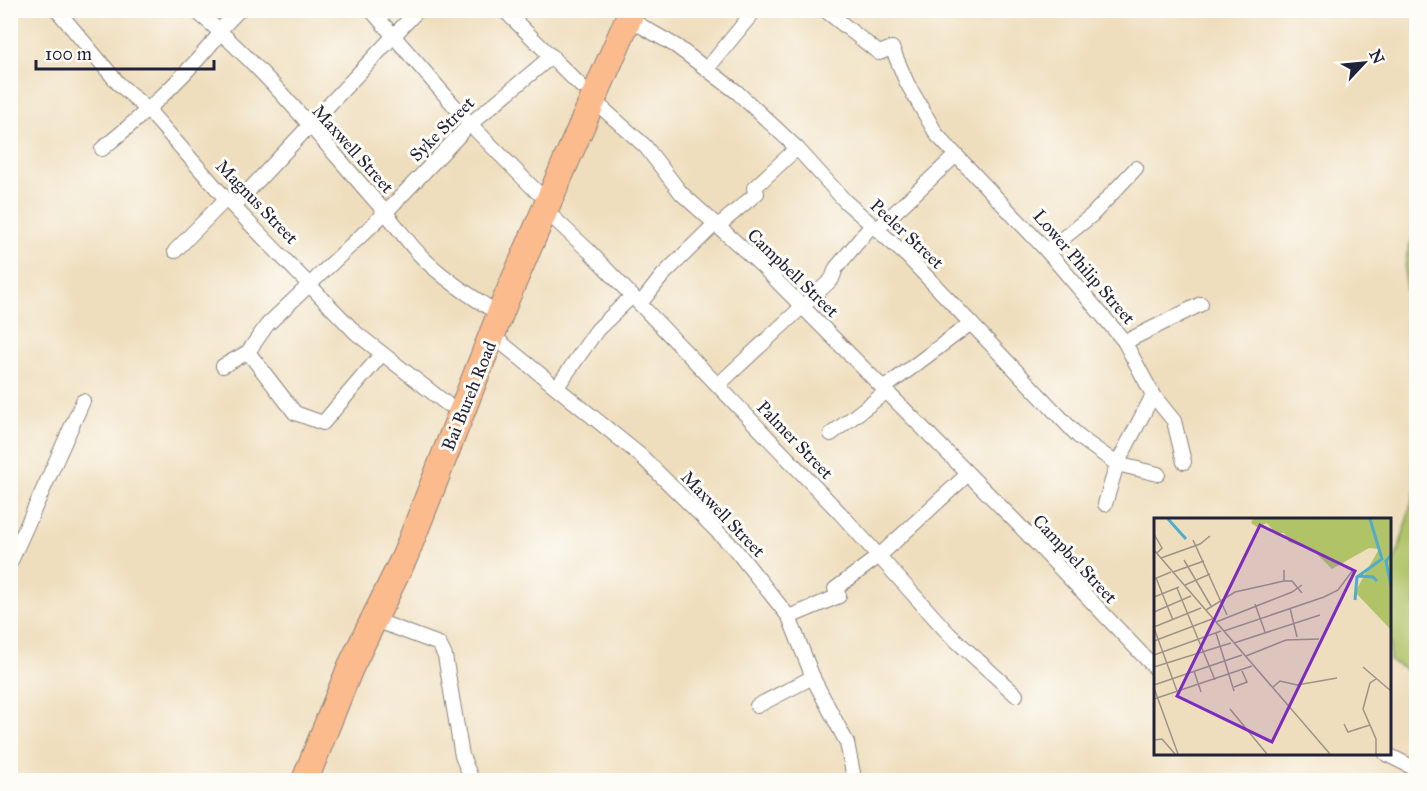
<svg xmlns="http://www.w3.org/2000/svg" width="1427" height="791" font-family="'IM FELL Great Primer',serif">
	<rect width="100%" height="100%" fill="#fdfcf7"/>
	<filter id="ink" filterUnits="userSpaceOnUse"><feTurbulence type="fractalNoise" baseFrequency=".0167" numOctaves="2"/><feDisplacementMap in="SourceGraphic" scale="12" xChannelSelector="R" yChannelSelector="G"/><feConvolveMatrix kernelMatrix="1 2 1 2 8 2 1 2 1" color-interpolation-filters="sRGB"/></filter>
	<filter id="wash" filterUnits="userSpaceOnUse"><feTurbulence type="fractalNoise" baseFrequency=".008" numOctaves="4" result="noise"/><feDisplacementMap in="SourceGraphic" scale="24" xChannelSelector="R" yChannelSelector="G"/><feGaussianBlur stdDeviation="1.35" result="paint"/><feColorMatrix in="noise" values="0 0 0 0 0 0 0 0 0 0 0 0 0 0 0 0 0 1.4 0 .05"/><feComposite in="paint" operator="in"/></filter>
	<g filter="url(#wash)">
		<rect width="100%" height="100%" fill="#efdebd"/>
		<g fill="#b0c467" stroke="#697351" stroke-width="1.5">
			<path d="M 1416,233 L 1416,342 C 1410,307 1395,264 1416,233 Z"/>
			<polygon points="1416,487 1416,675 1390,661 1390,568 1398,552"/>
		</g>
	</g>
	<g filter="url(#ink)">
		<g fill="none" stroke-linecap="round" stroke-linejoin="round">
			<defs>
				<g id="street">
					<polyline points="57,10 118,83 149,111 226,199 356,333 447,404"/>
					<path d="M 195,10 C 263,66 320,138 378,204 C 394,221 406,241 422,257 C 442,277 464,292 488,307"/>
					<polyline points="371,10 470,124 537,192"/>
					<polyline points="504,10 581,86"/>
					<polyline points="825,10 879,53 892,48 907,83 937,135 1047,251 1125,342 1201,304"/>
					<polyline points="629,19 676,46 737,92 797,148 845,201 907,256 1079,437 1117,464 1158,474"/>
					<polyline points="220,30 239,10"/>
					<polyline points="707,69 755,10"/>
					<polyline points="592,99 645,146 681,193 761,265 1016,522 1156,669"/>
					<path d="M 102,149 C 146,113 185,77 221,32"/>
					<polyline points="235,205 418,10"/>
					<polyline points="546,211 589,251 840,513 949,634 1016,695"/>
					<polyline points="718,226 757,193 754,188 797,148"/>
					<polyline points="877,229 956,155"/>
					<polyline points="175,251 226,199"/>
					<polyline points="1047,251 1092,215 1136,168"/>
					<polyline points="640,304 663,275 715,224"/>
					<polyline points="493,336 641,456 734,548 789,617 814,680 847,743 853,773"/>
					<polyline points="248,352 295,413 323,423 381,355"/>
					<polyline points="223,366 248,352 267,325 386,212 470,124 552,56"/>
					<polyline points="718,385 832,279 836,268 872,225"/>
					<polyline points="557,387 597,330 632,296"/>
					<polyline points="883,389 971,323"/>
					<polyline points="1153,395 1174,421 1184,462"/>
					<polyline points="831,434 886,392"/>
					<polyline points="1105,504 1117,464 1153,395 1124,341"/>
					<polyline points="10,563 83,401"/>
					<polyline points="789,617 839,596 835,589 879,556 968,474"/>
					<polyline points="375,620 439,644 445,656 462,756 472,780"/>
					<polyline points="757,706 813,677"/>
					<polyline points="1386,754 1416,769"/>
				</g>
				<polyline id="highway" points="305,780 350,668 405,556 506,299 632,10"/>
			</defs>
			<use href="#street" stroke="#88807c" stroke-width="16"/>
			<use href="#highway" stroke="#88807c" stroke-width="28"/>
			<use href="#street" stroke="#fff" stroke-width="14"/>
			<use href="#highway" stroke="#fbbb8c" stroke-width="26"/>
		</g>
	</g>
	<g text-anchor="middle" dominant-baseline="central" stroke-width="6" stroke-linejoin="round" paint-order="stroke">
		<g font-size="18" fill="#22223b" stroke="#fdfcf7">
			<text transform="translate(442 129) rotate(-45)">Syke Street</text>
			<text transform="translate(353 149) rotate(48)">Maxwell Street</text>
			<text transform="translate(257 202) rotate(46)">Magnus Street</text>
			<text transform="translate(907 234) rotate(43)">Peeler Street</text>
			<text transform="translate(1084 267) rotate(49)">Lower Philip Street</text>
			<text transform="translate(793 273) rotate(44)">Campbell Street</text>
			<text transform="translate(469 396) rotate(-68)">Bai Bureh Road</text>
			<text transform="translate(795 440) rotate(46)">Palmer Street</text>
			<text transform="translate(723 514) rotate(46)">Maxwell Street</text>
			<text transform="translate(1075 559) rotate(47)">Campbel Street</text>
		</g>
	</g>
	<g transform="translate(1154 518)">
		<rect width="237" height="237" fill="#efdebd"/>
		<path d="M 99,1 L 237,1 L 237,112 L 201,74 L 225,31 L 215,30 L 178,51 L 158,31 L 135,24 L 130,15 L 121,15 L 113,5 L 103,9 L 97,5 Z" fill="#b0c467"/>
		<path fill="none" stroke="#4eadcd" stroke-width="3" d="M 14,1 L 32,21M 237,37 L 232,43 L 237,68M 205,58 L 219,59 L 223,63M 201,82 L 203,59 L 228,41 L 216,1"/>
		<path fill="none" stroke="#9d9389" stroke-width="1.5" d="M 0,16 L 8,30 L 3,35M 39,22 L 73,97M 0,32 L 176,236M 7,40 L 46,26 L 56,18M 30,42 L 57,88M 19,54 L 50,43M 2,60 L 19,102M 0,61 L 17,54M 130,63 L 138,63 L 148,75M 31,67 L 56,56M 23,70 L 61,162M 0,79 L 25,69M 101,86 L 111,114M 136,90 L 143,119M 52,92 L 81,74 L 130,63 L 130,52M 0,94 L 37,78M 62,104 L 138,74 L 148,67M 0,109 L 47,90M 0,110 L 23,173M 70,113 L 170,79 L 184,72 L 199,52M 62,115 L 80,173M 0,123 L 58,101M 80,125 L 166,97M 0,137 L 67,113M 92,138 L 132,122 L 165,121M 0,149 L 77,125M 209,149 L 237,173M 40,153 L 47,174M 0,167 L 88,137M 80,169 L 93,164 L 88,153M 119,169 L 126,163 L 143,167 L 183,160M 0,170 L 24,236M 0,181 L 98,148M 76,191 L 113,236M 190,206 L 194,214 L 216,207M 0,222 L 8,221 L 21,236M 222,236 L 222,221 L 209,191 L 216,165 L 222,161"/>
		<path fill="#7b2cbf" fill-opacity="0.15" stroke="#7b2cbf" stroke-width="3" d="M 106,7 L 201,53 L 118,224 L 23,178 Z"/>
		<rect width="237" height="237" fill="none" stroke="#22223b" stroke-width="3"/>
	</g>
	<rect width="1427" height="791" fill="none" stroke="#fdfcf7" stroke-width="36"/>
	<g transform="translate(1364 63) rotate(64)" stroke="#fdfcf7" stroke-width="4.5" paint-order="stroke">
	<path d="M0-4.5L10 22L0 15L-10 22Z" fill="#22223b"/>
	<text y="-9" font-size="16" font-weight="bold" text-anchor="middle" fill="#22223b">N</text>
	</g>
	<path d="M36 60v9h178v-9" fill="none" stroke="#22223b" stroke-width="3"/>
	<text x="45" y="60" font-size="18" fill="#22223b" stroke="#fdfcf7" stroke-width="4.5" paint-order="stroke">100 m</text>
</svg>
